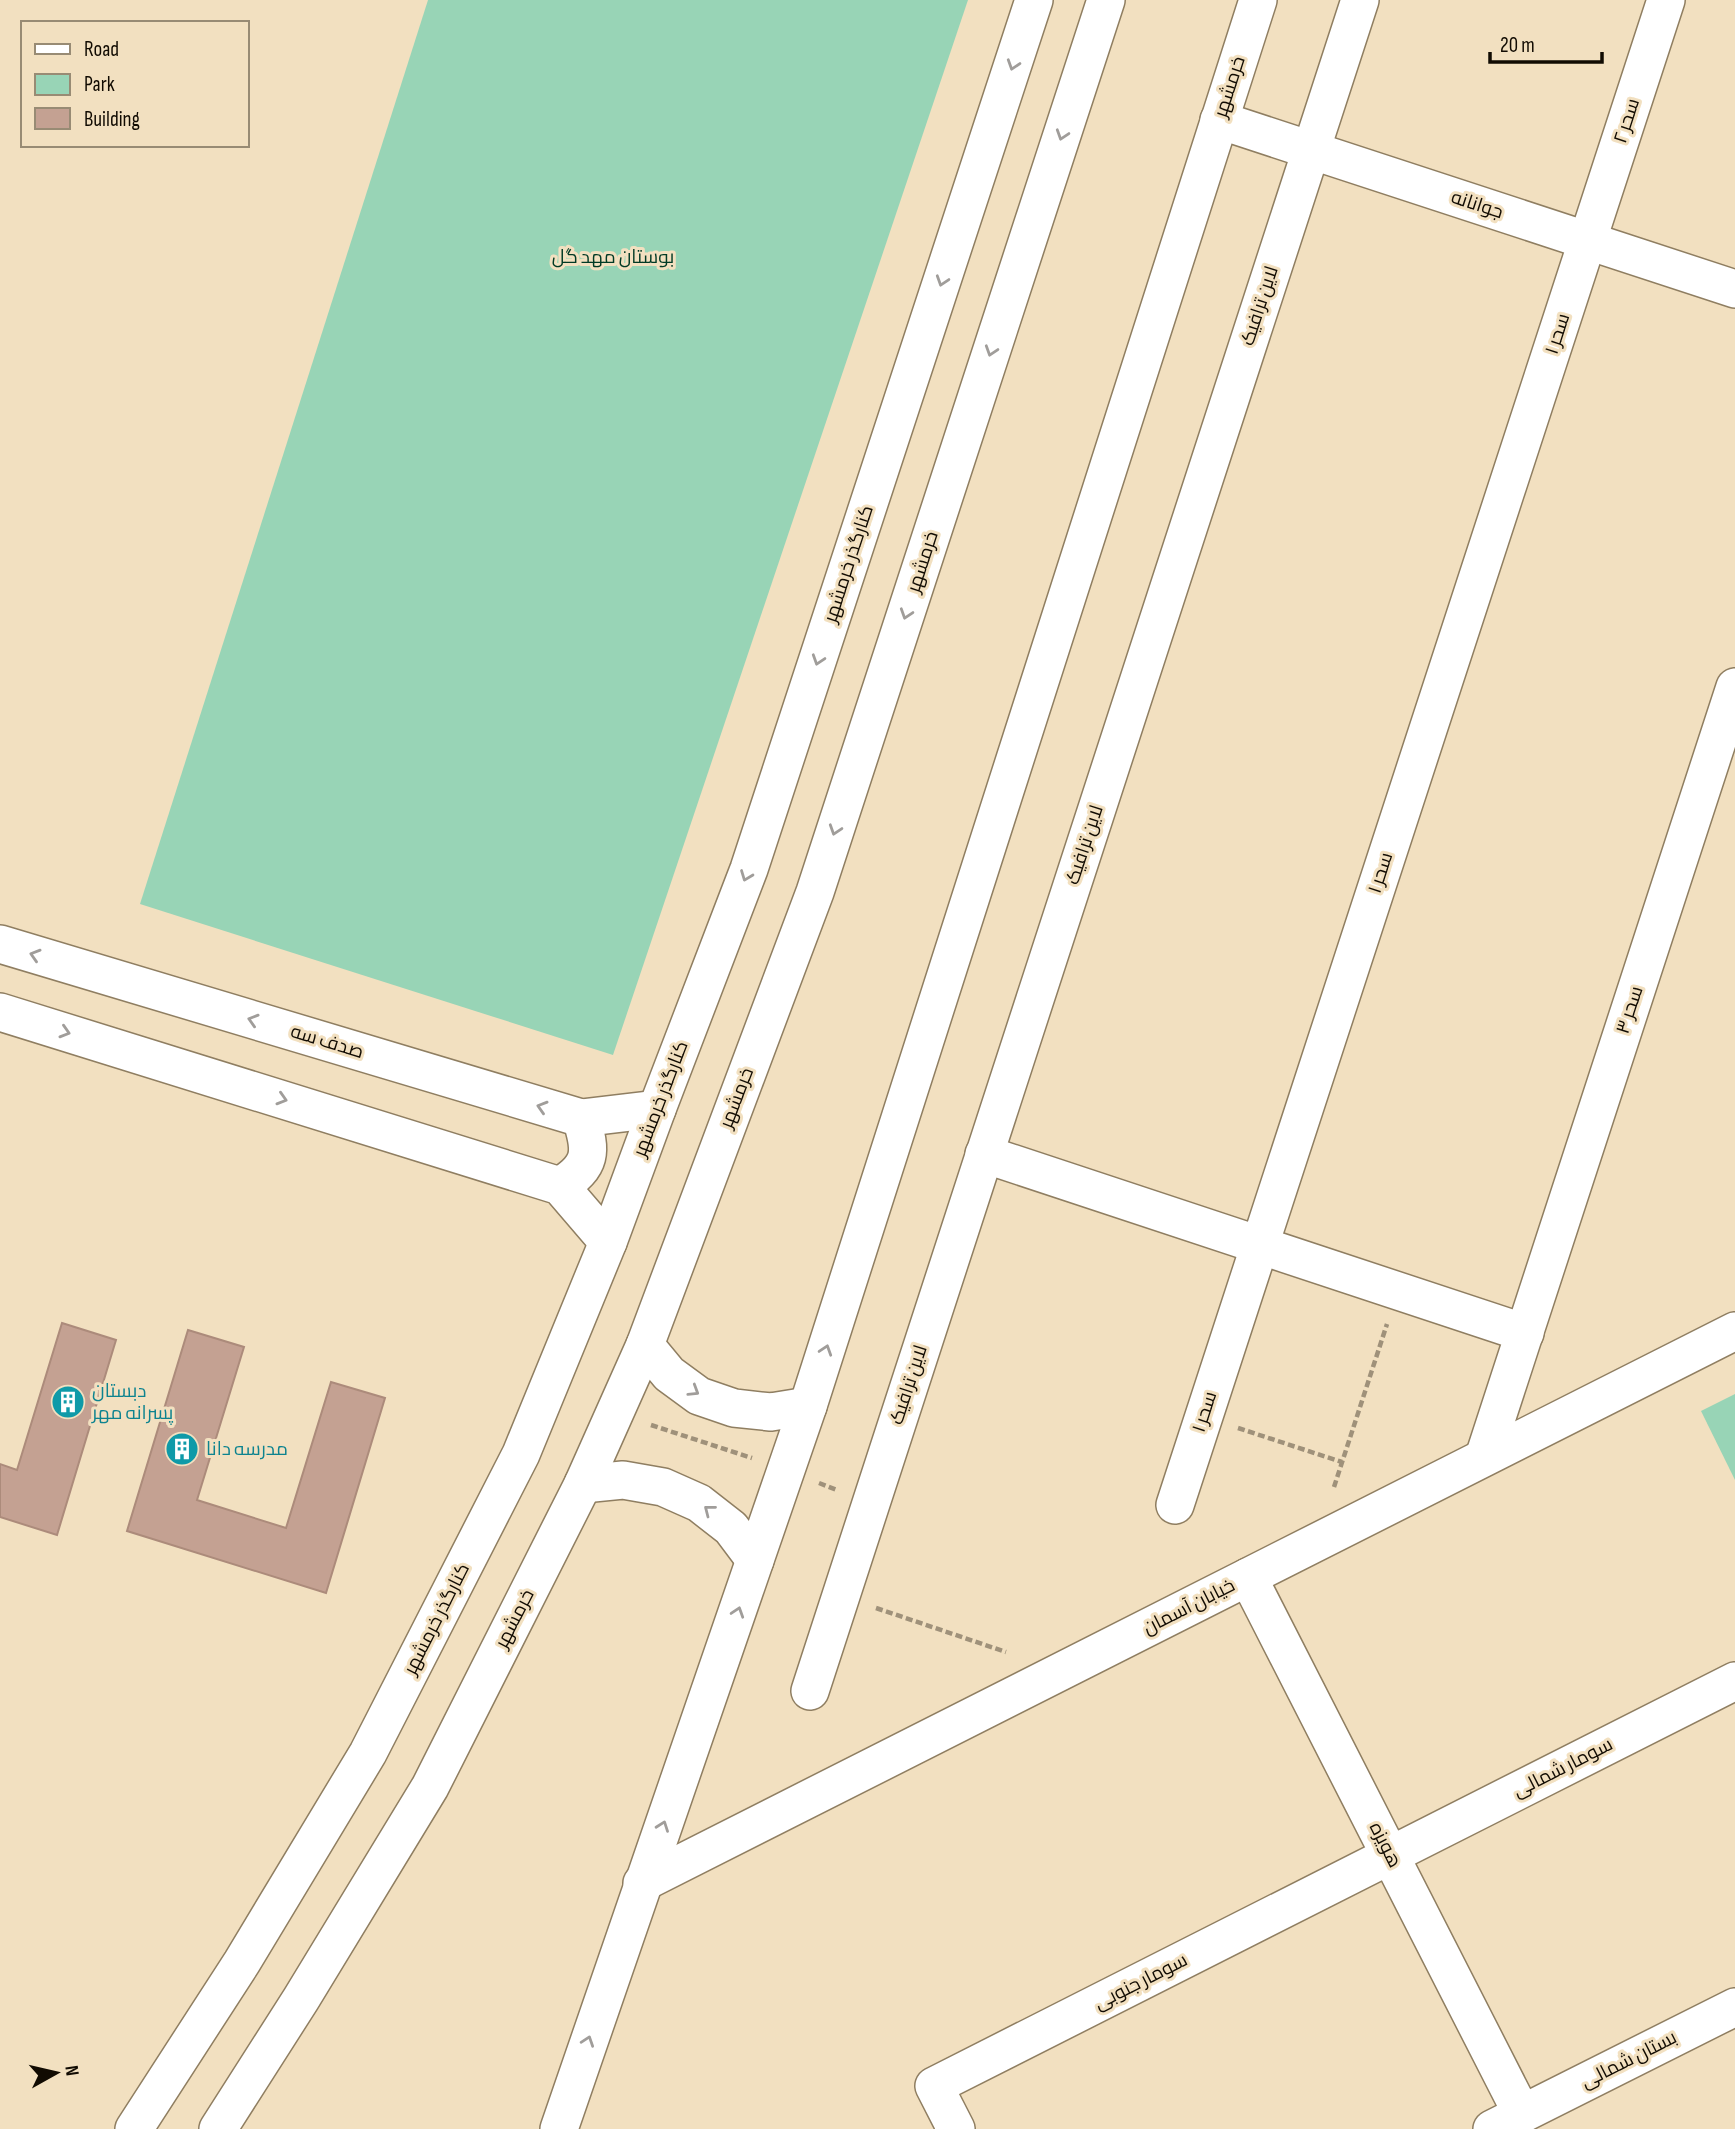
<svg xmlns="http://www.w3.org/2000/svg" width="1735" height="2129" font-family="'Sofia Sans Condensed',Cairo,sans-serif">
	<rect width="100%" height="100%" fill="#f2e0c0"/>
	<g fill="#98d4b6">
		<polygon points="428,0 968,0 613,1055 140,904"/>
		<polygon points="1735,1394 1735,1480 1701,1411"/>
	</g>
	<g fill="#c4a192" stroke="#ac8b7b" stroke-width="2">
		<polygon points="62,1323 116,1340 57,1535 0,1517 0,1464 17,1470"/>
		<polygon points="188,1330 244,1347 197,1500 286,1528 331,1382 385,1398 326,1593 127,1531"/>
	</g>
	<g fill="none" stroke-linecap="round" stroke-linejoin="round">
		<defs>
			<g id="minor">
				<polyline points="1219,120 1735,289"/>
				<polyline points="0,944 581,1118 657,1109"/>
				<polyline points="0,1012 560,1186 608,1242"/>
				<polyline points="984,1154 1525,1333"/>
				<path d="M 560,1186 C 592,1166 592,1152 581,1118"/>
				<polyline points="645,1345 669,1374 699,1396 734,1408 771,1412 808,1406"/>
				<polyline points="1484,1457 1735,687"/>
				<polyline points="583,1484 623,1480 663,1487 699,1503 731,1528 755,1560"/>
				<polyline points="1175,1505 1666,0"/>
				<polyline points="1248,1577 1522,2114"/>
				<polyline points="810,1691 1360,0"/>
				<polyline points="642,1883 1735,1331"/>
				<polyline points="134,2129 242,1962 368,1753 521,1454 608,1242 657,1109 749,869 1034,0"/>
				<polyline points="218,2129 301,1999 430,1787 583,1484 645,1345 815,892 1106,0"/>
				<polyline points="559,2129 808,1406 1258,0"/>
				<polyline points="956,2129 934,2086 1735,1681"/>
				<polyline points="1492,2129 1735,2007"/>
			</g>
		</defs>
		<use href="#minor" stroke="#8f7e61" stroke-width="40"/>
		<g stroke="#9f917a" stroke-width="4.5" stroke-dasharray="7 3.5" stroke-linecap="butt">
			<polyline points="651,1425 752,1458"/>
			<polyline points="1238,1428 1342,1462"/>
			<polyline points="819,1483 837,1490"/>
			<polyline points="1334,1487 1387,1324"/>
			<polyline points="876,1608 1006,1652"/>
		</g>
		<use href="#minor" stroke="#fff" stroke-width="37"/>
	</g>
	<defs><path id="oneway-chevron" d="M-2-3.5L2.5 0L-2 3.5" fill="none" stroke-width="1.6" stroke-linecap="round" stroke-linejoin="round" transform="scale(1.75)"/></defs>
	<g stroke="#a09d9a">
		<use href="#oneway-chevron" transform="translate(1013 65) rotate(108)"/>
		<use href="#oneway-chevron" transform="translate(1062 135) rotate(108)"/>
		<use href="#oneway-chevron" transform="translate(942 281) rotate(108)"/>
		<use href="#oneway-chevron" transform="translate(991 351) rotate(108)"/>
		<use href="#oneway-chevron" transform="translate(906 614) rotate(108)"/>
		<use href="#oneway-chevron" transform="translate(818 660) rotate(108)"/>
		<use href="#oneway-chevron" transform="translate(835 830) rotate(108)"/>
		<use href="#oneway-chevron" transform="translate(746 876) rotate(111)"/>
		<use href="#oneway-chevron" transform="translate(35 955) rotate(-163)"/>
		<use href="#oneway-chevron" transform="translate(253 1020) rotate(-163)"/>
		<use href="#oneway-chevron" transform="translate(65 1032) rotate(17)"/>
		<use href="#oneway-chevron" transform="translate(282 1099) rotate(17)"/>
		<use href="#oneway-chevron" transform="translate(542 1107) rotate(-163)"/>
		<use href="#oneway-chevron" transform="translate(826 1350) rotate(-72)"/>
		<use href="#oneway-chevron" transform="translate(694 1391) rotate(32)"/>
		<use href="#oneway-chevron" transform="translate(709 1510) rotate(-142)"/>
		<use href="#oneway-chevron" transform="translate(738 1612) rotate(-72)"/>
		<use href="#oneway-chevron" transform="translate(663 1826) rotate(-70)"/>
		<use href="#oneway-chevron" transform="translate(588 2041) rotate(-71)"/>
	</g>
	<defs>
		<symbol id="building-disc" viewBox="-11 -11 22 22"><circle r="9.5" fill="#0f9aa8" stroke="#f2e0c0"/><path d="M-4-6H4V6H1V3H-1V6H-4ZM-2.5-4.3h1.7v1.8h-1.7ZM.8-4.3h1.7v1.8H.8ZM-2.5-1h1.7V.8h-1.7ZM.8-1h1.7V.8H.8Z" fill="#fff"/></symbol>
	</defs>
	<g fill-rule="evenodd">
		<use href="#building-disc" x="49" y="1383" width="38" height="38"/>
		<use href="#building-disc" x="163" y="1430" width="38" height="38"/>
	</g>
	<g text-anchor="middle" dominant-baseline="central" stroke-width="6" stroke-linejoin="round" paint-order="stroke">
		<g font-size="19" fill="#110b02" stroke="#f2e0c0">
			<text transform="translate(1230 87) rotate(-72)">خرمشهر</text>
			<text transform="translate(1627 121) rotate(-72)">سحر ۲</text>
			<text transform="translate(1477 205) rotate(18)">جوانانه</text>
			<text transform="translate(1260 306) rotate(-72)">لاین ترافیک</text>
			<text transform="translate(1558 334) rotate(-72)">سحر ۱</text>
			<text transform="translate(923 562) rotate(-72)">خرمشهر</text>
			<text transform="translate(849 564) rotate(-72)">کنارگذر خرمشهر</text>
			<text transform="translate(1085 845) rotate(-72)">لاین ترافیک</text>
			<text transform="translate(1381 873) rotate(-72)">سحر ۱</text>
			<text transform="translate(1630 1010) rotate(-72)">سحر ۳</text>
			<text transform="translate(327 1042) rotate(17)">صدف سه</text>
			<text transform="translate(737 1098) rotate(-69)">خرمشهر</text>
			<text transform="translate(661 1099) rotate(-69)">کنارگذر خرمشهر</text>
			<text transform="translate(909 1385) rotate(-72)">لاین ترافیک</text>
			<text transform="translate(1205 1412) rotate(-72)">سحر ۱</text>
			<text transform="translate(1189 1607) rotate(-27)">خیابان آسمان</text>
			<text transform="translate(437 1619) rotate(-63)">کنارگذر خرمشهر</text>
			<text transform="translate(515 1619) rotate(-63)">خرمشهر</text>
			<text transform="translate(1563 1768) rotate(-27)">سومار شمالی</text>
			<text transform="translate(1385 1845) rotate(63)">هویزه</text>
			<text transform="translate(1141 1982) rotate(-27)">سومار جنوبی</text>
			<text transform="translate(1629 2060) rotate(-27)">بستان شمالی</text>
		</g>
		<g font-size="19" fill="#003a25" stroke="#f2e0c0">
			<text x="613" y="257">بوستان مهد گل</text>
		</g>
		<g font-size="19" fill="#0d838f" stroke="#f2e0c0" text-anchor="start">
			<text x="92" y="1391">دبستان<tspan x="92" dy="22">پسرانه مهر</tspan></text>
			<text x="206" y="1449">مدرسه دانا</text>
		</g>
	</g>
	<rect x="21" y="21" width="228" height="126" fill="#f2e0c0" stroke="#988b74" stroke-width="2"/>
	<rect x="35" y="44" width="35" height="10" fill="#ffffff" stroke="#988b74" stroke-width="2"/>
	<text x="84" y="56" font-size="21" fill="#110b02">Road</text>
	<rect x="35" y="74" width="35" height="21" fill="#98d4b6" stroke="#988b74" stroke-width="2"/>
	<text x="84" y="91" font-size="21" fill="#110b02">Park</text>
	<rect x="35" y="108" width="35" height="21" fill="#c4a192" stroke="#988b74" stroke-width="2"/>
	<text x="84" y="126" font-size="21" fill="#110b02">Building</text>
	<g transform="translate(56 2073) rotate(82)" stroke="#f2e0c0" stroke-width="5" paint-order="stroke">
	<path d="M0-5L12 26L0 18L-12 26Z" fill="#110b02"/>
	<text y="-10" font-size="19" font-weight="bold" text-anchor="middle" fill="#110b02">N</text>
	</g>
	<path d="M1490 52v10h112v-10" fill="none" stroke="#110b02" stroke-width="3.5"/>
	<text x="1500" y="52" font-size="21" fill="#110b02" stroke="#f2e0c0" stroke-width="5" paint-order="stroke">20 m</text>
</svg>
